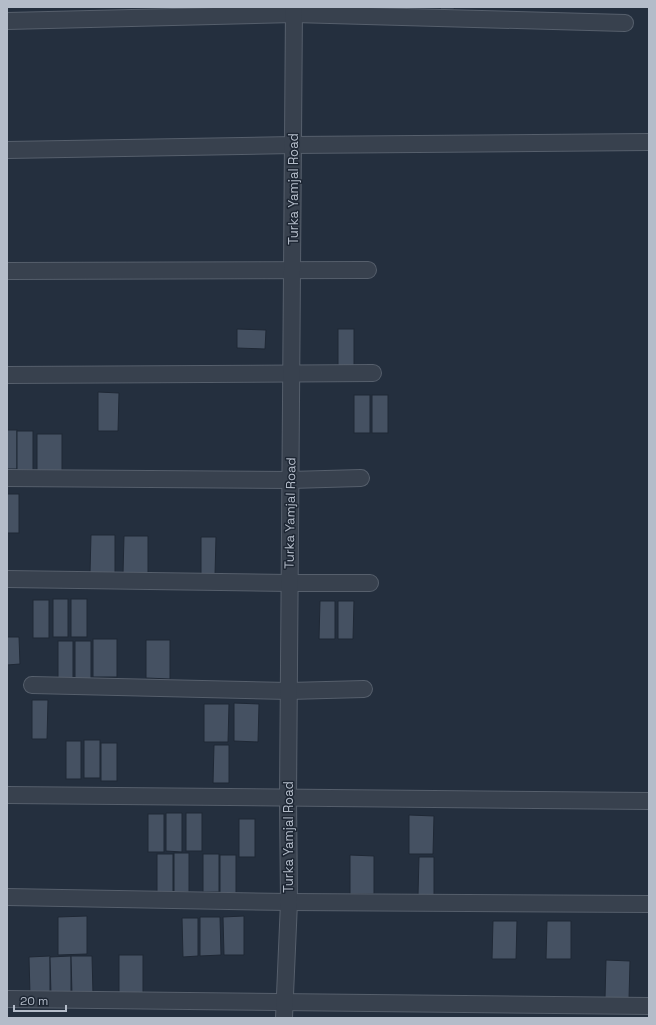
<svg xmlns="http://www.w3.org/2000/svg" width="656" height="1025" font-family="'Space Grotesk',sans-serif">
	<rect width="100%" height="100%" fill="#242f3e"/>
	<g fill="#455162" stroke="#1f2835">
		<polygon points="441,7 455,7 454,9 440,9"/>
		<polygon points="237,329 266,330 265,349 237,348"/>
		<rect x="338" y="329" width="16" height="39"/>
		<polygon points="98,392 119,393 118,431 98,431"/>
		<rect x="354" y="395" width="16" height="38"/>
		<rect x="372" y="395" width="16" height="38"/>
		<rect x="7" y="430" width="10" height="39"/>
		<rect x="17" y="431" width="16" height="39"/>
		<rect x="37" y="434" width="25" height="38"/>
		<rect x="7" y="494" width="12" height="39"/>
		<polygon points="91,535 115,535 115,573 90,573"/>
		<polygon points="124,536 148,536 148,574 123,574"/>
		<polygon points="201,537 216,537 215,575 201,575"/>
		<rect x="53" y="599" width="15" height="38"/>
		<rect x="71" y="599" width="16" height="38"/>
		<rect x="33" y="600" width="16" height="38"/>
		<polygon points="320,601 335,601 335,639 319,639"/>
		<polygon points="338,601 354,601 353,639 338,639"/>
		<polygon points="7,637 19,637 20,664 7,665"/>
		<rect x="93" y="639" width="24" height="38"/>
		<polygon points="146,640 170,640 170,679 146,678"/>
		<rect x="58" y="641" width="15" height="38"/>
		<polygon points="75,641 91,641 91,679 75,680"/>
		<polygon points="32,700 48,700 47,739 32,739"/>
		<polygon points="234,703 259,704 258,742 234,741"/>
		<polygon points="204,704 229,704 228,742 204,742"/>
		<rect x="84" y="740" width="16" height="38"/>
		<rect x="66" y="741" width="15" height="38"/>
		<rect x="101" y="743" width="16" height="38"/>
		<polygon points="214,745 229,745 229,783 213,783"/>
		<polygon points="166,813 182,813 182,852 166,851"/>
		<rect x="186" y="813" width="16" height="38"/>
		<rect x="148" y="814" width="16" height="38"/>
		<polygon points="409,815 434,816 433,854 409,854"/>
		<rect x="239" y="819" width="16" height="38"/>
		<rect x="174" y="853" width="15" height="39"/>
		<rect x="157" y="854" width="16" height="38"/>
		<rect x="203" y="854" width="16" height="38"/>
		<rect x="220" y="855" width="16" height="38"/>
		<polygon points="350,855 374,856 374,894 350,894"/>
		<polygon points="419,857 434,857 434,895 418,895"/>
		<polygon points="87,916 87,954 58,955 58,917"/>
		<polygon points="244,916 244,955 224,955 223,917"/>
		<polygon points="200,917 220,917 221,955 200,956"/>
		<polygon points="182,918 198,918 198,956 183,957"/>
		<polygon points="493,921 517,921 516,959 492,959"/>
		<polygon points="547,921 571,921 571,959 546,959"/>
		<rect x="119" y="955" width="24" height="38"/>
		<polygon points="50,956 50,995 30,995 29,957"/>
		<polygon points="71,956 71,995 51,995 50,957"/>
		<polygon points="71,956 92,956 93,994 72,995"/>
		<polygon points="606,960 630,961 629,999 605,998"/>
	</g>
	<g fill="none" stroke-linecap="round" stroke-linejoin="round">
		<defs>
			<g id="street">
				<polyline points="7,21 294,14 625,23"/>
				<polyline points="7,150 293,145 649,142"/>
				<polyline points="7,271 368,270"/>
				<polyline points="7,375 373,373"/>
				<polyline points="7,478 290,480 361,478"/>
				<polyline points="7,579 289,583 370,583"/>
				<polyline points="32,685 289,691 364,689"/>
				<polyline points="7,795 649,801"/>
				<polyline points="7,897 289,902 649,904"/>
				<polyline points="7,999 649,1006"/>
				<polyline points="284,1018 289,902 288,798 294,7"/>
			</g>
		</defs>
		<use href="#street" stroke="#565f6c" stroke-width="18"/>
		<use href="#street" stroke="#38414e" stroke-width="16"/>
	</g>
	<g text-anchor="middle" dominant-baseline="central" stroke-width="3" stroke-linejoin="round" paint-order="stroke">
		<g font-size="13" fill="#b4bcc9" stroke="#1d2633">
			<text transform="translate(293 189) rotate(-90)">Turka Yamjal Road</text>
			<text transform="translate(290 513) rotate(-89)">Turka Yamjal Road</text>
			<text transform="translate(288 837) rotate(-90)">Turka Yamjal Road</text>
		</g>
	</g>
	<rect width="656" height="1025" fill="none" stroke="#b4bcc9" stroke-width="16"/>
	<path d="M14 1005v6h52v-6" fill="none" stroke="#b4bcc9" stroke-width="2"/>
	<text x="20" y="1005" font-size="12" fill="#b4bcc9" stroke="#1d2633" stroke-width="3" paint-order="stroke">20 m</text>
</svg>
